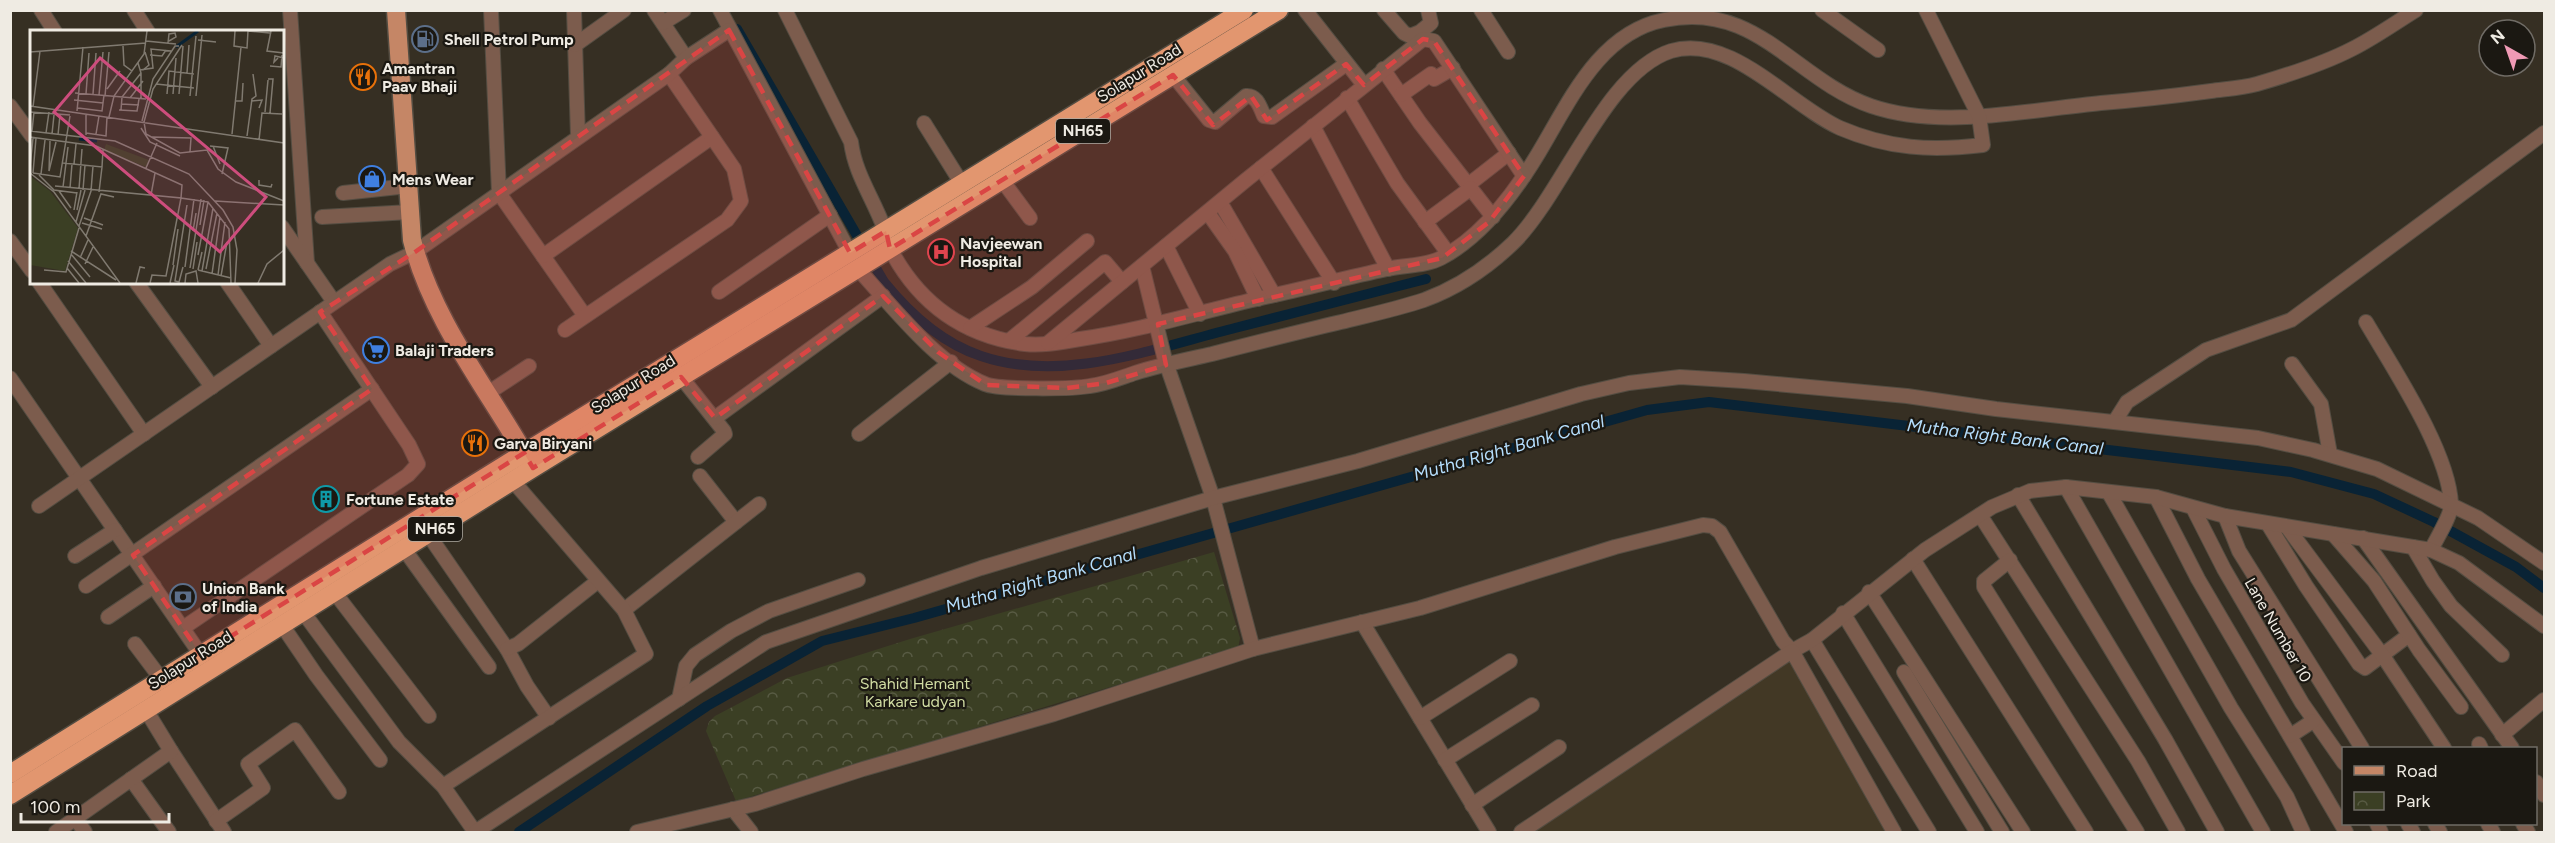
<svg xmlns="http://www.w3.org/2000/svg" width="2555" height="843" font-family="Figtree,sans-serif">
	<defs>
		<pattern id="park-crowns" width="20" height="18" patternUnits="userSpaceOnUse" patternTransform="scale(1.5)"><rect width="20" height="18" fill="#3b3f24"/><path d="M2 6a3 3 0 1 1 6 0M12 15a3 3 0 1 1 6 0" fill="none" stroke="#585b44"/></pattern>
	</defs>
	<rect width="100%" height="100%" fill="#362f23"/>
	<polygon fill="#423825" points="1790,658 1887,832 1529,832"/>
	<polygon fill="url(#park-crowns)" points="1214,552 1240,638 1238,648 736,801 706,731 709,722 715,716 787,678 910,639"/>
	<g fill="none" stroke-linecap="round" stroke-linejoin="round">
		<g stroke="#092335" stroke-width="10">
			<path d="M 737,29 L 884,282 C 909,313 942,343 981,356 C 1063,384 1155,348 1235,328 C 1299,312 1362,295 1426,279"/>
			<polyline points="519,832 707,706 822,641 914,618 1647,410 1709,402 2291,472 2374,494 2434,522 2516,567 2544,588"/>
		</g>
		<defs>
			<g id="minor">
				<polyline points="41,10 55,32"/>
				<polyline points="134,10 148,32"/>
				<polyline points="290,10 307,263"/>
				<polyline points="491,10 499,193 585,316"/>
				<polyline points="574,10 578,137"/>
				<polyline points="654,10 686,58"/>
				<polyline points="720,10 850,253"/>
				<path d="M 785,10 L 851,142 C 855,174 873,198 884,228 C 888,236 888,245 893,254 C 922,306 965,336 1025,344 C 1044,346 1062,342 1080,339 C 1142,330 1200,312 1261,298 C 1303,289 1345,278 1387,269 C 1404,265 1426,266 1441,258 C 1485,235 1521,184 1545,142 C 1573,94 1603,32 1664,20 C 1756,0 1795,80 1871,106 C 1941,130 2028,110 2101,103 C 2138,100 2174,96 2211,91 C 2226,89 2242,88 2257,84 C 2288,75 2323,64 2352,49 C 2374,38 2395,23 2416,10"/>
				<polyline points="1305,10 1364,85"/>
				<polyline points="1384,10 1404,33 1410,36 1420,32 1431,23 1428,10"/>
				<polyline points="1481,10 1508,52"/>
				<polyline points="1822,10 1878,50"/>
				<polyline points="663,23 684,10"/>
				<polyline points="575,45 624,10"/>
				<polyline points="1383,69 1420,123 1493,217"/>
				<path d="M 1173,75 L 1209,120 L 1215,122 L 1246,96 C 1257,95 1260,107 1264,116 L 1272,117 L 1346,64"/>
				<polyline points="1401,95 1431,74 1434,79 1453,68"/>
				<polyline points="1347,98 1397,183 1448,253"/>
				<polyline points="10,106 32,136"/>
				<polyline points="924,123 962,184"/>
				<polyline points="1313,126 1388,269"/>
				<polyline points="1261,168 1334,283"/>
				<polyline points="1002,180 1030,218"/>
				<polyline points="1468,185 1509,153"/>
				<polyline points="343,193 408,186"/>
				<polyline points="1220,202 1274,295"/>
				<polyline points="1208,213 1235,251 1258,299"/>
				<polyline points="322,217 410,212"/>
				<polyline points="1425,222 1471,188"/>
				<polyline points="282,227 334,302"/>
				<polyline points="10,241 32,271"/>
				<polyline points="1166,246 1200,314"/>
				<polyline points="543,256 712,137"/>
				<polyline points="1142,266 1165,360 1213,498 1253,649"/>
				<path d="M 858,269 C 893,307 936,364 985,384 C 999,390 1074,389 1090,386 C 1106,384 1120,378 1135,373 C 1160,365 1186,360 1212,354 C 1255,343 1298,332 1341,322 C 1369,315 1397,309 1424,300 C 1457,288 1488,267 1513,243 C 1563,194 1605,72 1671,51 C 1731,33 1789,105 1840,128 C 1889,149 1931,151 1983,145 L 1979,116 L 1926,10"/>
				<polyline points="39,282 144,434"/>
				<polyline points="136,282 212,387"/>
				<polyline points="227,282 271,346"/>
				<polyline points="719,292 830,215"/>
				<path d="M 2366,322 C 2393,368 2449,452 2451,504 C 2452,515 2436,539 2431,550"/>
				<polyline points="970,328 1032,287 1087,241"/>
				<polyline points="565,330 727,220 741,201 734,169 669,74"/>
				<polyline points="1010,340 1105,262 1122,282"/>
				<polyline points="1048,343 1246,180 1423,39 1434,41 1524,176"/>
				<polyline points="2292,364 2321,404 2330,454"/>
				<polyline points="681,377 724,431 725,434 698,457"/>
				<polyline points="10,378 201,655"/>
				<polyline points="488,393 529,366"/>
				<polyline points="715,418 883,296"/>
				<polyline points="2115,421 2127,402 2206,350 2291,320 2544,133"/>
				<polyline points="859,434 951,362"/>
				<polyline points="700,476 736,522"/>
				<polyline points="2066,487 2263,832"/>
				<polyline points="2109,493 2231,708 2287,797 2303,832"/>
				<polyline points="2018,495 2165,739 2217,832"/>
				<polyline points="2156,497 2198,579 2346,832"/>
				<polyline points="39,506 390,264 415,252 669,74 686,58 729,30"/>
				<polyline points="2193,508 2224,569 2302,703 2344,763"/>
				<polyline points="1980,515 2138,761 2178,832"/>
				<polyline points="2225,516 2239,551 2362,748"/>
				<polyline points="2268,524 2306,586 2359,664 2365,668 2409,635"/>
				<polyline points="2287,527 2383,656 2444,748"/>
				<polyline points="428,534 507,649 527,686 549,718"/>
				<polyline points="2333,534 2374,581 2419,650 2461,707"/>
				<polyline points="2363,538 2512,748"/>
				<polyline points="2413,547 2433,581 2451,606 2502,655"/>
				<polyline points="404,549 489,667"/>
				<polyline points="75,556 115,530"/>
				<polyline points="1913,559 2086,832"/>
				<polyline points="2010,560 1984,581 1984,587 2137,832"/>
				<polyline points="86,586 372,389"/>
				<polyline points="1869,592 2023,832"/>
				<polyline points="335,593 429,716"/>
				<polyline points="624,610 759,504"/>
				<polyline points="303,612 399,742 443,786 475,832"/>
				<polyline points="1843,613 1977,832"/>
				<polyline points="108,617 154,586"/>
				<polyline points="1362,622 1489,832"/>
				<polyline points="282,625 316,675 380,760"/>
				<polyline points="183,628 408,475 418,464 409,445 320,312"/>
				<polyline points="1812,640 1929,832"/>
				<polyline points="135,644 162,680"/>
				<polyline points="507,649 518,644 598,581"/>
				<polyline points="1904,672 2002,832"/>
				<polyline points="679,699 686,666 695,655 731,631 769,611 858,580"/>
				<polyline points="1420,718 1510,661"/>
				<polyline points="2502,735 2544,700"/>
				<polyline points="2290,736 2313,721"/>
				<polyline points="2479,744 2481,748"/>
				<polyline points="171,751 224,832"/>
				<polyline points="1445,760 1532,705"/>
				<polyline points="131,779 169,832"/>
				<polyline points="2536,782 2544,795"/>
				<polyline points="443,786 646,654 624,610 513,481"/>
				<polyline points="1472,805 1559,747"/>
				<polyline points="733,809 751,832"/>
				<polyline points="75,818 85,832"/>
				<polyline points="216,821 263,788 248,764 295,730 339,792"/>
				<polyline points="2377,824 2381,832"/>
				<polyline points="2408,824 2413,832"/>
				<polyline points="2435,824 2440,832"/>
				<polyline points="2488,824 2493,832"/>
				<polyline points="2523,824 2528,832"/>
				<polyline points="56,832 171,751 146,710"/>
				<polyline points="475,832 766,642 981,568 1213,498 1358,461 1581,394 1629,383 1680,377 1744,381 1907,396 1996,409 2258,438 2313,450 2377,469 2478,518 2544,563"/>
				<polyline points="637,832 755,804 863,769 1054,714 1253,649 1420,608 1615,547 1703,525 1712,526 1720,532 1783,641 1792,651 1812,640 1925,550 1992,507 2030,491 2066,487 2156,497 2225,516 2431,550 2459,563 2544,626"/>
				<polyline points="1521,832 1792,651 1894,832"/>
			</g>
			<path id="major" d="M 396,10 L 412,240 C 433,323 491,393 532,467"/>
			<g id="highway">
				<polyline points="10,774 524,453 1244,10"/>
				<polyline points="10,795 533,468 1279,10"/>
			</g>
		</defs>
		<use href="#minor" stroke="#544d42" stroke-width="16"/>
		<use href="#major" stroke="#544d42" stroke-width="21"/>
		<use href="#highway" stroke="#544d42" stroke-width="21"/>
		<use href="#minor" stroke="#7c5c4d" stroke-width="14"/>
		<use href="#major" stroke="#c58666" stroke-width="18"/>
		<use href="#highway" stroke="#e2966f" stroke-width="18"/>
	</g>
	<path fill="#da4544" fill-opacity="0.2" stroke="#da4544" stroke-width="4.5" stroke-dasharray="12 8" stroke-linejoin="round" d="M 729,30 L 850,253 L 886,231 L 890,249 L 1173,75 L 1213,125 L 1251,96 L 1267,120 L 1346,64 L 1364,85 L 1423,39 L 1434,41 L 1524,176 L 1489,222 L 1442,258 L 1158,324 L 1166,365 L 1106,383 L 1067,388 L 986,385 L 938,352 L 883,296 L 715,418 L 681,377 L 533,468 L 524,453 L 201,655 L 133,555 L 372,389 L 320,312 L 415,252 Z"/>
	<defs>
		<symbol id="fuel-ring" viewBox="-11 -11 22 22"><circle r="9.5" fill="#1b1812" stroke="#5c6f8a" stroke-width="1.5"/><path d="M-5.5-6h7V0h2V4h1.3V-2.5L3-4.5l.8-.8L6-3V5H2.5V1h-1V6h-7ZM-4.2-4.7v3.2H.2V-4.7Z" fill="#5c6f8a"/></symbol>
		<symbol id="restaurant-ring" viewBox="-11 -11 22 22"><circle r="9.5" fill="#1b1812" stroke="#e8710a" stroke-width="1.5"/><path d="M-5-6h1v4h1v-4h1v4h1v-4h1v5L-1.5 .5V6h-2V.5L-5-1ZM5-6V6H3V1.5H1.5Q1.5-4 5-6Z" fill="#e8710a"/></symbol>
		<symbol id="shop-ring" viewBox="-11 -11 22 22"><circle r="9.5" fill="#1b1812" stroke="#3f7fe0" stroke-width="1.5"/><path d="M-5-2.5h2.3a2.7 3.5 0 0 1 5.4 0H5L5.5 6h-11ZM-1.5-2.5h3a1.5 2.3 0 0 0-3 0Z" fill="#3f7fe0"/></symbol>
		<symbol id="hospital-ring" viewBox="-11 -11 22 22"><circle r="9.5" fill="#1b1812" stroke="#e0444e" stroke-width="1.5"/><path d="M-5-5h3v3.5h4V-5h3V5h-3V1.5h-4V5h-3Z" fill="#e0444e"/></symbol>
		<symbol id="supermarket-ring" viewBox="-11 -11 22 22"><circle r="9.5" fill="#1b1812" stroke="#3f7fe0" stroke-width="1.5"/><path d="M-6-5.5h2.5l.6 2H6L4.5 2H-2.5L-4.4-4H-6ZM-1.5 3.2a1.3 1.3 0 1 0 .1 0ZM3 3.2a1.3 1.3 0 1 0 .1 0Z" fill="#3f7fe0"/></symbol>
		<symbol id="building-ring" viewBox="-11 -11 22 22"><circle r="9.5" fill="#1b1812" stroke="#0f9aa8" stroke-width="1.5"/><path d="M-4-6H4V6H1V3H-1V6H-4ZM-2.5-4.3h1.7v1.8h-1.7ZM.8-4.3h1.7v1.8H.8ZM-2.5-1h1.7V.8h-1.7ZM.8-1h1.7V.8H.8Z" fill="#0f9aa8"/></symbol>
		<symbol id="bank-ring" viewBox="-11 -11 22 22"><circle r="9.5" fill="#1b1812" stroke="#5c6f8a" stroke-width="1.5"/><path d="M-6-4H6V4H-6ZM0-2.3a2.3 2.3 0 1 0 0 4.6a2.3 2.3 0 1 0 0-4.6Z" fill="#5c6f8a"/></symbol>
	</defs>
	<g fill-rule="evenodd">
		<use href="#fuel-ring" x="410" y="24" width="30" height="30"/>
		<use href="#restaurant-ring" x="348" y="62" width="30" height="30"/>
		<use href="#shop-ring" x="357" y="164" width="30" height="30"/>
		<use href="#hospital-ring" x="926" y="237" width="30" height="30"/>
		<use href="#supermarket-ring" x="361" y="335" width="30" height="30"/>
		<use href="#restaurant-ring" x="460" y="428" width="30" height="30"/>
		<use href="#building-ring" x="311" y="484" width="30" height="30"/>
		<use href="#bank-ring" x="168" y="582" width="30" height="30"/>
	</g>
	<g text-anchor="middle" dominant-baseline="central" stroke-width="4.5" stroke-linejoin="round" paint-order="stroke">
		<g fill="#1b1812" stroke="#afaca4" stroke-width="1.5">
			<rect x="1056" y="119" width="54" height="24" rx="4.5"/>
			<rect x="408" y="517" width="54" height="24" rx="4.5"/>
		</g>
		<g font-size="15" font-weight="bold" fill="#efebe3">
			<text x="1083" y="131">NH65</text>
			<text x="435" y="529">NH65</text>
		</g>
		<g font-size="16" font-weight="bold" fill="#efebe3" stroke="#1b1812" text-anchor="start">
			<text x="444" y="39">Shell Petrol Pump</text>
			<text x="382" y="68">Amantran<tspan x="382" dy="18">Paav Bhaji</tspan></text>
			<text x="392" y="179">Mens Wear</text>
			<text x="960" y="243">Navjeewan<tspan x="960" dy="18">Hospital</tspan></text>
			<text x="395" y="350">Balaji Traders</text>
			<text x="494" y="443">Garva Biryani</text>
			<text x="346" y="499">Fortune Estate</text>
			<text x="202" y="588">Union Bank<tspan x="202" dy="18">of India</tspan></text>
		</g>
		<g font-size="16" fill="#efebe3" stroke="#1b1812">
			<text transform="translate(1139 73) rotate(-32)">Solapur Road</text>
			<text transform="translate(633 384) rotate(-32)">Solapur Road</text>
			<text transform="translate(2278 630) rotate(60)">Lane Number 10</text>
			<text transform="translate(190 660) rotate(-32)">Solapur Road</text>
		</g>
		<g font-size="16" fill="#d1dca3" stroke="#1b1812">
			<text x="915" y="683">Shahid Hemant<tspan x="915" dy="18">Karkare udyan</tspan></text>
		</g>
		<g font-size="18" font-style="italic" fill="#b4ddfc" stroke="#1b1812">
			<text transform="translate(2005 437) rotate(7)">Mutha Right Bank Canal</text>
			<text transform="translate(1509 448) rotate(-16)">Mutha Right Bank Canal</text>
			<text transform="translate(1041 580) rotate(-16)">Mutha Right Bank Canal</text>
		</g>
	</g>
	<g transform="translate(30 30)">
		<rect width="254" height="254" fill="#362f23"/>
		<path d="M 0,146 L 20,161 L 48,198 L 35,241 L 0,235 Z" fill="#3b3f24"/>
		<path d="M 76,114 L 119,130 L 116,137 L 74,120 Z" fill="#3b3f24"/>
		<path fill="none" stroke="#092335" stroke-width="3" d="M 146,17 L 168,1M 49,109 L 67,111"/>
		<path fill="none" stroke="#807a70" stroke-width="1.5" d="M 205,1 L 204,16 L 217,18 L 218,1 L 240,3M 241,1 L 237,21 L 254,23M 168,10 L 186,12M 116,11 L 146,14M 138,13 L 139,4 L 145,3 L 146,7 L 139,11M 152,15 L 123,59 L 114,92 L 116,104 L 150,123 L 177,120 L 188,139 L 206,152 L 254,171M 93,16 L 94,35 L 102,41M 0,22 L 116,13M 120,25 L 132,26 L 136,20M 248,28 L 244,32 L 245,26 L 254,28M 240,36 L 251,37 L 252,25M 110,40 L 123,38 L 121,19 L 141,21M 113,40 L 119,35 L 115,22M 111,43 L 111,69M 157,43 L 159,15M 238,49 L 243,49 L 240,83M 126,54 L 164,58M 77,59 L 90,41M 45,63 L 116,69M 56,64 L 59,23M 63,64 L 66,23M 137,64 L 139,41 L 164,44M 143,64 L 146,28M 149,64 L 153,16M 69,65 L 73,22M 75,66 L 79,22M 160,66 L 166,6M 166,66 L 172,5M 100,68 L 113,51M 44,70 L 73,73M 206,71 L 212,71 L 213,53M 222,71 L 232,70 L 229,78M 91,74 L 109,75M 0,76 L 254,113M 3,77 L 10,21M 48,78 L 72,81 L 74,65M 89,80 L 107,81 L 109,69M 91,80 L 92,67 L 111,43 L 108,33M 47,81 L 53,17M 0,82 L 40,85M 235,82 L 238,50M 79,87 L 84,66 L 114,24 L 117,1M 112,91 L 123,49 L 145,16 L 149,16M 111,98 L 120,112 L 150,126M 0,101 L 85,111 L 159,144 L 193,180 L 203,197 L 207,220 L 205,253M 2,101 L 4,82M 16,103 L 19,82M 56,103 L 76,106 L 77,87M 22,104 L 24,85M 66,104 L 69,86M 202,104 L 211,17M 28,105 L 30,85M 56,105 L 56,84M 217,106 L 222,69 L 226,66 L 223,44M 0,107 L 66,116 L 152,155 L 151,168 L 178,172 L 199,199 L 201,253M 122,107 L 161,108 L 160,122M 229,110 L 232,83 L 252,84M 20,111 L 19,141 L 26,112M 180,116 L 198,118 L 192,144M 183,116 L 190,134M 33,133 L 72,137 L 73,120M 44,134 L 46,114M 0,137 L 3,108M 116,138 L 127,113M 0,143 L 24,162 L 90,253M 3,143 L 30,147 L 40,86M 3,143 L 6,108M 11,144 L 15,110M 9,145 L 24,160 L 47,163M 229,150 L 229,155 L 241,157 L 242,154M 25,156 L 151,168 L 136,246 L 122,245 L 120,253M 33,157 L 38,117M 40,158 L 42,134M 49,159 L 52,119M 53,160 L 55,135M 29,161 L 41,178M 69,162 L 72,137M 121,165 L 125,143M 185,171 L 254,175M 44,180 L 47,162M 47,180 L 51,160M 54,188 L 73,195M 46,192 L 55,160M 52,193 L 72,199M 170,195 L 174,170M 49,196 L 61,161 L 63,136M 163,201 L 166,183M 56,206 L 71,164 L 84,167M 41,221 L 86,250M 41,224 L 60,247M 168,225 L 178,172M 50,228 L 58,210M 38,231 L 56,253M 55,234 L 63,217M 143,235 L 148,199M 153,237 L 149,252 L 145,251 L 157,175M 155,237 L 164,169M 37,238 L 49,253M 160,238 L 171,169M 163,239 L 167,212M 176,239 L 187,183M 14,240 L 36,242 L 49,198M 168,240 L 172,222M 168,240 L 201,248M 172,241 L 183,178M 182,244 L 190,187M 188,245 L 195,192M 191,246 L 197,212M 106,253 L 110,237 L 115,238M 140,253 L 144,235M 155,253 L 156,244 L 166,241 L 168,253M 228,253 L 237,234 L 254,220"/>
		<path fill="#cd4d7d" fill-opacity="0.15" stroke="#cd4d7d" stroke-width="3" d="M 70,28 L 236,167 L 190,222 L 24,82 Z"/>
		<rect width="254" height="254" fill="none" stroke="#efebe3" stroke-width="3"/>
	</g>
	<rect width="2555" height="843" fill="none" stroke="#efebe3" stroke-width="24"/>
	<rect x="2342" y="747" width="195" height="78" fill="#1b1812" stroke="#706c66" stroke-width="1.5"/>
	<rect x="2354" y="766" width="30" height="9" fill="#c58666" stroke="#706c66" stroke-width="1.5"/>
	<text x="2396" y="777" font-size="18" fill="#efebe3">Road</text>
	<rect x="2354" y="792" width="30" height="18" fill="url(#park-crowns)" stroke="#706c66" stroke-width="1.5"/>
	<text x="2396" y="807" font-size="18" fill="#efebe3">Park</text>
	<g transform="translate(2507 48) rotate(320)"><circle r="28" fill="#1b1812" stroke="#706c66" stroke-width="1.5"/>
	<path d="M0-4.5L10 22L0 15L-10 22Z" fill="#f09ab5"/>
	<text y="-9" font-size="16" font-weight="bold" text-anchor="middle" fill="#efebe3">N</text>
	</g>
	<path d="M21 813v9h148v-9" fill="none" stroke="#efebe3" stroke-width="3"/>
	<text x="30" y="813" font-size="18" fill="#efebe3" stroke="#1b1812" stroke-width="4.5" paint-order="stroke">100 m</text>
</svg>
